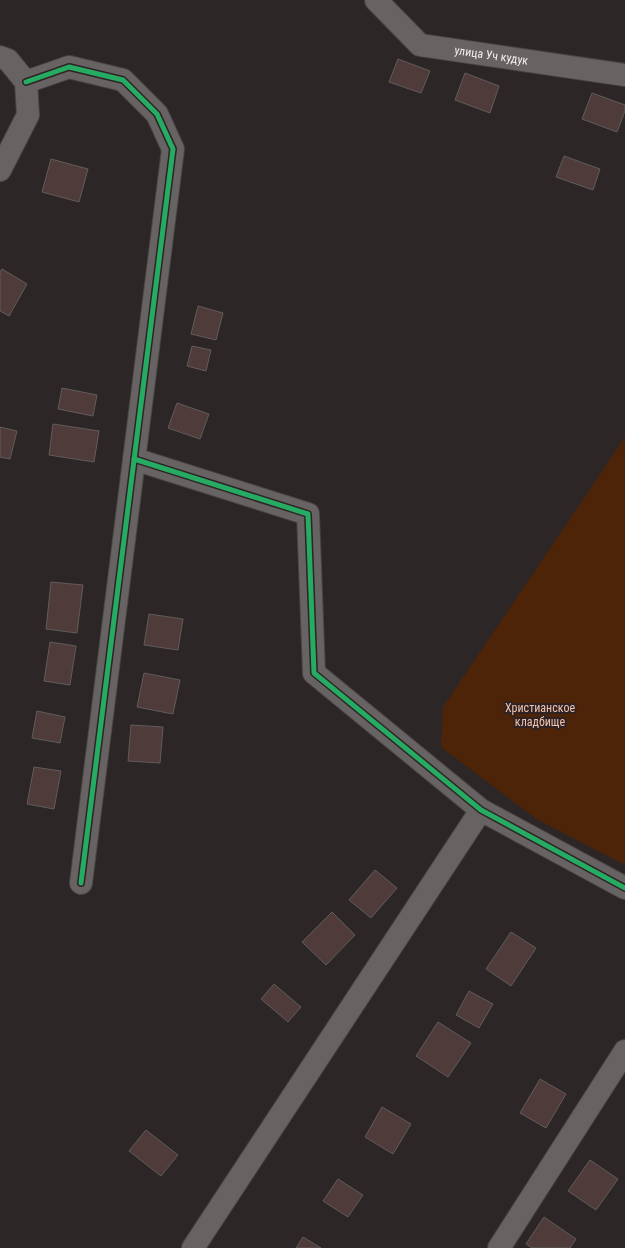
<svg xmlns="http://www.w3.org/2000/svg" width="625" height="1248" font-family="'Roboto Condensed',sans-serif">
	<rect width="100%" height="100%" fill="#2c2627"/>
	<polygon fill="#4d2408" points="625,437 625,865 538,820 441,747 443,707"/>
	<g fill="#4f3b3a" stroke="#615c5c">
		<polygon points="398,59 430,71 421,93 389,82"/>
		<polygon points="465,73 499,86 490,113 455,100"/>
		<polygon points="592,93 625,105 625,111 617,132 582,119"/>
		<polygon points="564,156 600,169 593,190 556,177"/>
		<polygon points="51,159 88,169 79,202 42,192"/>
		<polygon points="2,269 27,284 9,316 0,311 0,272"/>
		<polygon points="198,306 223,313 216,340 191,334"/>
		<polygon points="192,346 211,350 206,371 187,366"/>
		<polygon points="62,388 97,395 93,416 58,409"/>
		<polygon points="177,403 209,414 200,439 168,428"/>
		<polygon points="53,424 99,431 94,462 49,455"/>
		<polygon points="0,427 17,431 10,459 0,457"/>
		<polygon points="51,582 83,585 77,633 46,629"/>
		<polygon points="149,614 183,619 178,650 144,645"/>
		<polygon points="50,642 76,646 70,685 44,681"/>
		<polygon points="144,673 180,680 173,714 137,707"/>
		<polygon points="37,711 65,717 60,743 32,738"/>
		<polygon points="131,725 163,727 160,763 128,761"/>
		<polygon points="34,767 61,771 54,809 27,804"/>
		<polygon points="375,870 397,888 371,918 349,900"/>
		<polygon points="332,912 355,935 326,965 302,942"/>
		<polygon points="511,932 536,948 511,986 486,969"/>
		<polygon points="274,984 301,1007 288,1022 261,999"/>
		<polygon points="469,991 493,1004 479,1028 456,1015"/>
		<polygon points="438,1022 471,1043 448,1077 416,1056"/>
		<polygon points="540,1079 566,1094 546,1128 520,1113"/>
		<polygon points="382,1107 411,1124 393,1154 365,1137"/>
		<polygon points="146,1130 178,1155 161,1176 129,1151"/>
		<polygon points="590,1160 618,1179 596,1210 568,1191"/>
		<polygon points="338,1179 363,1195 348,1217 323,1201"/>
		<polygon points="544,1217 576,1239 570,1248 532,1248 526,1244"/>
		<polygon points="303,1237 321,1248 296,1248"/>
	</g>
	<g fill="none" stroke-linecap="round" stroke-linejoin="round">
		<defs>
			<g id="minor">
				<path id="s1" d="M 376,0 L 420,45 L 625,75"/>
				<polyline points="0,57 8,60 26,82 28,115 0,170"/>
				<polyline points="26,82 69,67 123,80 157,114 173,149 81,883"/>
				<polyline points="134,459 308,514 314,673 481,810 625,888"/>
				<polyline points="193,1248 481,810"/>
				<polyline points="499,1248 625,1051"/>
			</g>
		</defs>
		<use href="#minor" stroke="#4a4445" stroke-width="24"/>
		<use href="#minor" stroke="#686363" stroke-width="22"/>
		<defs>
			<g id="cycleway">
				<polyline points="26,82 69,67 123,80 157,114 173,149 81,883"/>
				<polyline points="134,459 308,514 314,673 481,810 625,888"/>
			</g>
		</defs>
		<use href="#cycleway" stroke="#2f2325" stroke-width="8"/>
		<use href="#cycleway" stroke="#26ab63" stroke-width="5"/>
	</g>
	<g text-anchor="middle" dominant-baseline="central" stroke-width="4" stroke-linejoin="round" paint-order="stroke">
		<g font-size="12" fill="#f4eced" stroke="#2f2325">
			<text stroke="none"><textPath href="#s1" startOffset="135">улица Уч кудук</textPath></text>
		</g>
		<g font-size="12" fill="#f2c4ac" stroke="#2f2325">
			<text x="540" y="708">Христианское<tspan x="540" dy="14">кладбище</tspan></text>
		</g>
	</g>
</svg>
